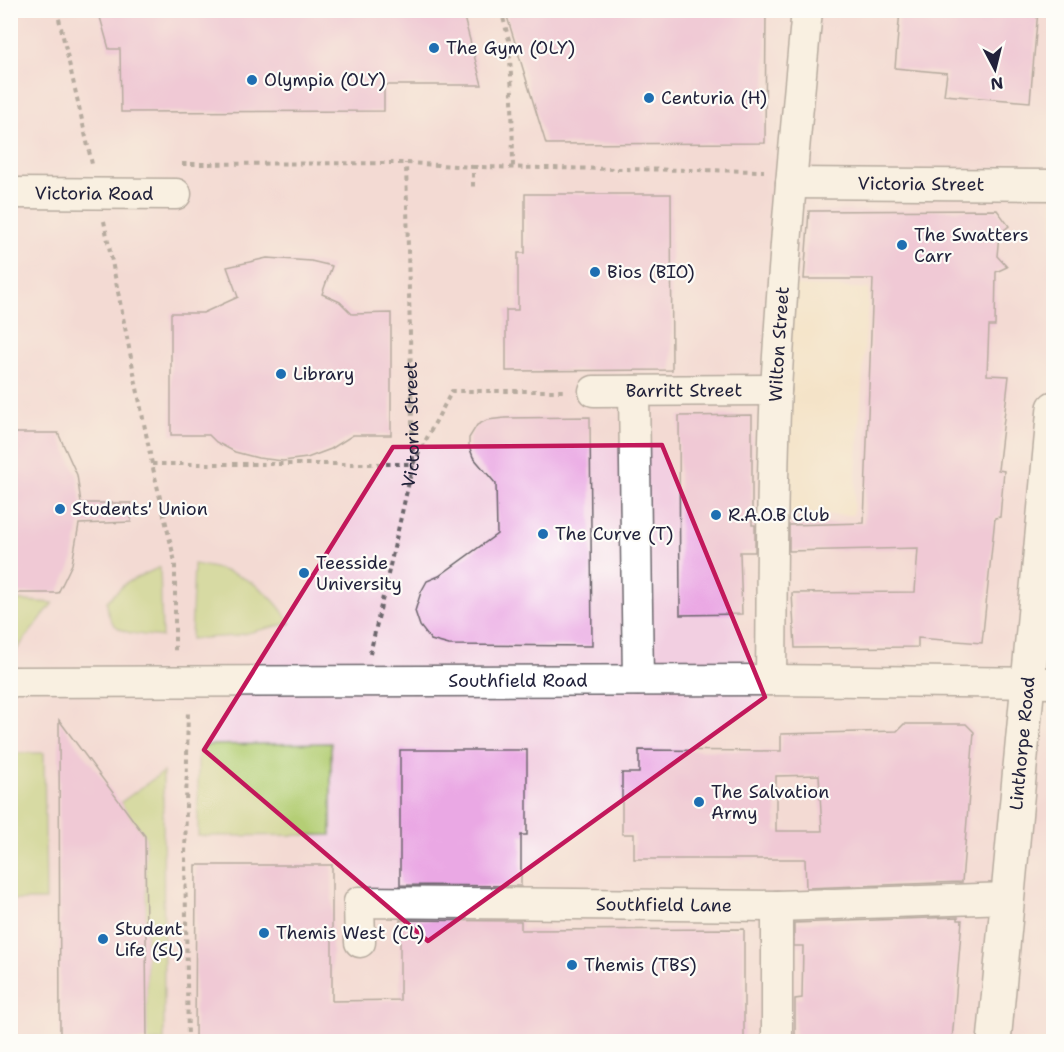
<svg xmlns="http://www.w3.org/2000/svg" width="1064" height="1052" font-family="'Shantell Sans',sans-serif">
	<rect width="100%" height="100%" fill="#fdfcf7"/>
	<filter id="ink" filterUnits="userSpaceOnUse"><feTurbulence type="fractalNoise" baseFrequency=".0167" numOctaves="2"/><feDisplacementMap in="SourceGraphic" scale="12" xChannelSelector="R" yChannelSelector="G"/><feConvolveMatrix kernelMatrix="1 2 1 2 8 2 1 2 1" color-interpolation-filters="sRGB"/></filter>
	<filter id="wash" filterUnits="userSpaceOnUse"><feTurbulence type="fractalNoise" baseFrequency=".008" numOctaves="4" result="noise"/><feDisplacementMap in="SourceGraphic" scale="24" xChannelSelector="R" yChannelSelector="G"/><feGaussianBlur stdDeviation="1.35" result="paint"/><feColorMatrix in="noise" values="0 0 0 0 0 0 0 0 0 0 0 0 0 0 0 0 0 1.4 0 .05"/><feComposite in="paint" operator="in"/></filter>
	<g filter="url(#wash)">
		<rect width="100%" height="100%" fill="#f4e3c8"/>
		<polygon fill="#f2cfe1" points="10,11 799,11 772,514 853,515 869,289 786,285 813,11 1053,11 1053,1041 11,1041"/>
		<g fill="#b4ce74" stroke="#6b7858" stroke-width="1.5">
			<path d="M 194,564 C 238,571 267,584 290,623 L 234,636 L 191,639 Z"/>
			<path d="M 160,567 L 162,637 C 133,633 107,636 107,601 L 126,583 Z"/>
			<polygon points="11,600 53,603 14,653 11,654"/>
			<polygon points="331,743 331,835 198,836 198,752 207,745"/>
			<polygon points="11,753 44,753 46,900 11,900"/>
			<polygon points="163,772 164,1041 147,1041 145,836 120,803"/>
		</g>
		<g id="blocks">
			<g fill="#eaa8e4" fill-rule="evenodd">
				<polygon points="98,10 462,10 482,85 384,85 384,111 121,112 120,49 109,49"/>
				<polygon points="505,10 766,10 765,143 546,144"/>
				<polygon points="900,10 1038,10 1030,102 944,95 947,73 895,68"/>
				<polygon points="525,194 671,194 672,370 506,371 506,310 518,310 518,253 525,253"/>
				<polygon points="997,210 1009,226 999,234 997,256 1007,267 996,272 995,326 989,326 987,375 1009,376 998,470 1004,471 1000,517 995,518 982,643 918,638 918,647 795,648 792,593 915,592 918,548 789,551 789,525 864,523 873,279 804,279 809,211"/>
				<polygon points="267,258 311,261 332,266 322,294 340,302 352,314 391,313 391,435 353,435 331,449 307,458 283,461 258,458 235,452 216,442 209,435 171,435 171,313 203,313 238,297 227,267"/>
				<polygon points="752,415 752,525 755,525 755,552 740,552 742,614 680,615 679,416"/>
				<polygon points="590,417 592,646 449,645 431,640 420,626 415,611 421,592 427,581 439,576 497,534 496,484 473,457 469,446 469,438 477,425 487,420 505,418"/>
				<polygon points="10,433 58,433 77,475 81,503 131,503 131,522 79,524 72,564 58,593 10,593"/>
				<polygon points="59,720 145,836 147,1041 60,1041"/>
				<path d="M 904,724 L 966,724 L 974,732 L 962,882 L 806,888 L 805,859 L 634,859 L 634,834 L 622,834 L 622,773 L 639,773 L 639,750 L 781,751 L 781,734 L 897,731 ZM 819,775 L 822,831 L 776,831 L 776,776 Z"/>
				<polygon points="400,750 527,750 527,835 521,835 521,886 400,885"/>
				<polygon points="196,865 332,865 332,1001 400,1000 400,920 521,921 521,930 744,929 744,1041 195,1041"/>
				<polygon points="958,917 958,920 962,920 952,1041 795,1041 795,999 802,998 803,946 794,946 794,923"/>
			</g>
		</g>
	</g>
	<g filter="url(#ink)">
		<use href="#blocks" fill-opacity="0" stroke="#6c666c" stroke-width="1.5"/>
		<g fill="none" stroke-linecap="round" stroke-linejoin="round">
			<defs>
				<g id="minor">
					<path id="s2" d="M 791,183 L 1054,185"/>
					<path id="s3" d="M 10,193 L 176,194"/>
					<path id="s4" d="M 594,391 L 776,390"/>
					<polyline points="634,391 638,680"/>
					<path id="s5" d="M 771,680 C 772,583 771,486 776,390 C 783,263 795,137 807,10"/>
					<path id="s6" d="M 10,682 L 771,680 L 1054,683"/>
					<polyline points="777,906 777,1042"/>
					<path id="s7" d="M 360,942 L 359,902 L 777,906 L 1008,898"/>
				</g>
				<g id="major">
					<path id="s8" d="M 994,1042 L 1054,408"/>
				</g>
			</defs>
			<use href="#minor" stroke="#6c666c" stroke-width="33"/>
			<use href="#major" stroke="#6c666c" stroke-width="36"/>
			<g stroke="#6c666c" stroke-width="4" stroke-dasharray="4.5 4.5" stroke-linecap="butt">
				<polyline points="57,10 92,164"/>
				<polyline points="501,10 509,40 512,94 513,168"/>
				<polyline points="182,164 406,163 473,167 473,187"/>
				<polyline points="473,167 764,171"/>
				<polyline points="104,221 152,464 175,562 175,653"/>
				<polyline points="152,464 413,464 452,391 566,391"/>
				<path id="s1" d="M 370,654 L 413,464 L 406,163"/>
				<polyline points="188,1042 185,857 188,709"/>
			</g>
			<use href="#minor" stroke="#fff" stroke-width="30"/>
			<use href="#major" stroke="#fff" stroke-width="33"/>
		</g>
	</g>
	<path d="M0 0H1064V1052H0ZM 662,445 L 765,697 L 428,941 L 204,750 L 393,447 Z" fill="#f4e3c8" fill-opacity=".55" fill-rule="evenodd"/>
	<path fill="none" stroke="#c2185b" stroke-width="4.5" stroke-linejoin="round" d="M 662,445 L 765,697 L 428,941 L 204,750 L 393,447 Z"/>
	<g fill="#1f6fb2" stroke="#fdfcf7" stroke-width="2">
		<circle cx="434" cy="48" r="6"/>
		<circle cx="252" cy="80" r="6"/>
		<circle cx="649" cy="98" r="6"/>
		<circle cx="902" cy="245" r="6"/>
		<circle cx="595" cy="272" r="6"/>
		<circle cx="281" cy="374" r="6"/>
		<circle cx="60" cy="509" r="6"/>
		<circle cx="716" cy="515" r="6"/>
		<circle cx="543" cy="534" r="6"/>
		<circle cx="304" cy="573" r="6"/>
		<circle cx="699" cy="802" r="6"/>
		<circle cx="264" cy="933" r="6"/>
		<circle cx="103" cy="939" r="6"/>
		<circle cx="572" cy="965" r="6"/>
	</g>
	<g text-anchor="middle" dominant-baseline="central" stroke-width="4.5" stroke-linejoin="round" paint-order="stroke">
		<g font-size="18" fill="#22223b" stroke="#fdfcf7" text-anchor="start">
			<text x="446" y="48">The Gym (OLY)</text>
			<text x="264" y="80">Olympia (OLY)</text>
			<text x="661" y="98">Centuria (H)</text>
			<text x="914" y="235">The Swatters<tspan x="914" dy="21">Carr</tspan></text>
			<text x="607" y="272">Bios (BIO)</text>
			<text x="293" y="374">Library</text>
			<text x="72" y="509">Students' Union</text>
			<text x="728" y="515">R.A.O.B Club</text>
			<text x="555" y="534">The Curve (T)</text>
			<text x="316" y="563">Teesside<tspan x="316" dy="21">University</tspan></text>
			<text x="711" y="792">The Salvation<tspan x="711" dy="21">Army</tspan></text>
			<text x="115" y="929">Student<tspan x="115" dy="21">Life (SL)</tspan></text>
			<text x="276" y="933">Themis West (CL)</text>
			<text x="584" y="965">Themis (TBS)</text>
		</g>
		<g font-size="18" fill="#22223b" stroke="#fdfcf7">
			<text stroke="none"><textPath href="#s2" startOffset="130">Victoria Street</textPath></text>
			<text stroke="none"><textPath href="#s3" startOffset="84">Victoria Road</textPath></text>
			<text stroke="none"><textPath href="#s5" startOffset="336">Wilton Street</textPath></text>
			<text stroke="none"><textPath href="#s4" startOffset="90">Barritt Street</textPath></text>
			<text stroke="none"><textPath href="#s1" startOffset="234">Victoria Street</textPath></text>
			<text stroke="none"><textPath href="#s6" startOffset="508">Southfield Road</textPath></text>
			<text stroke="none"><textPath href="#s8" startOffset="300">Linthorpe Road</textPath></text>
			<text stroke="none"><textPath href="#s7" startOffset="345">Southfield Lane</textPath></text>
		</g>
	</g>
	<rect width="1064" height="1052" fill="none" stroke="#fdfcf7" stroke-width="36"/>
	<g transform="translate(995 69) rotate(173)" stroke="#fdfcf7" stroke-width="4.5" paint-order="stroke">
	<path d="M0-4.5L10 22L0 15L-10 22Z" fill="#22223b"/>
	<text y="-9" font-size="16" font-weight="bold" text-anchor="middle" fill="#22223b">N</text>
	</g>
</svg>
